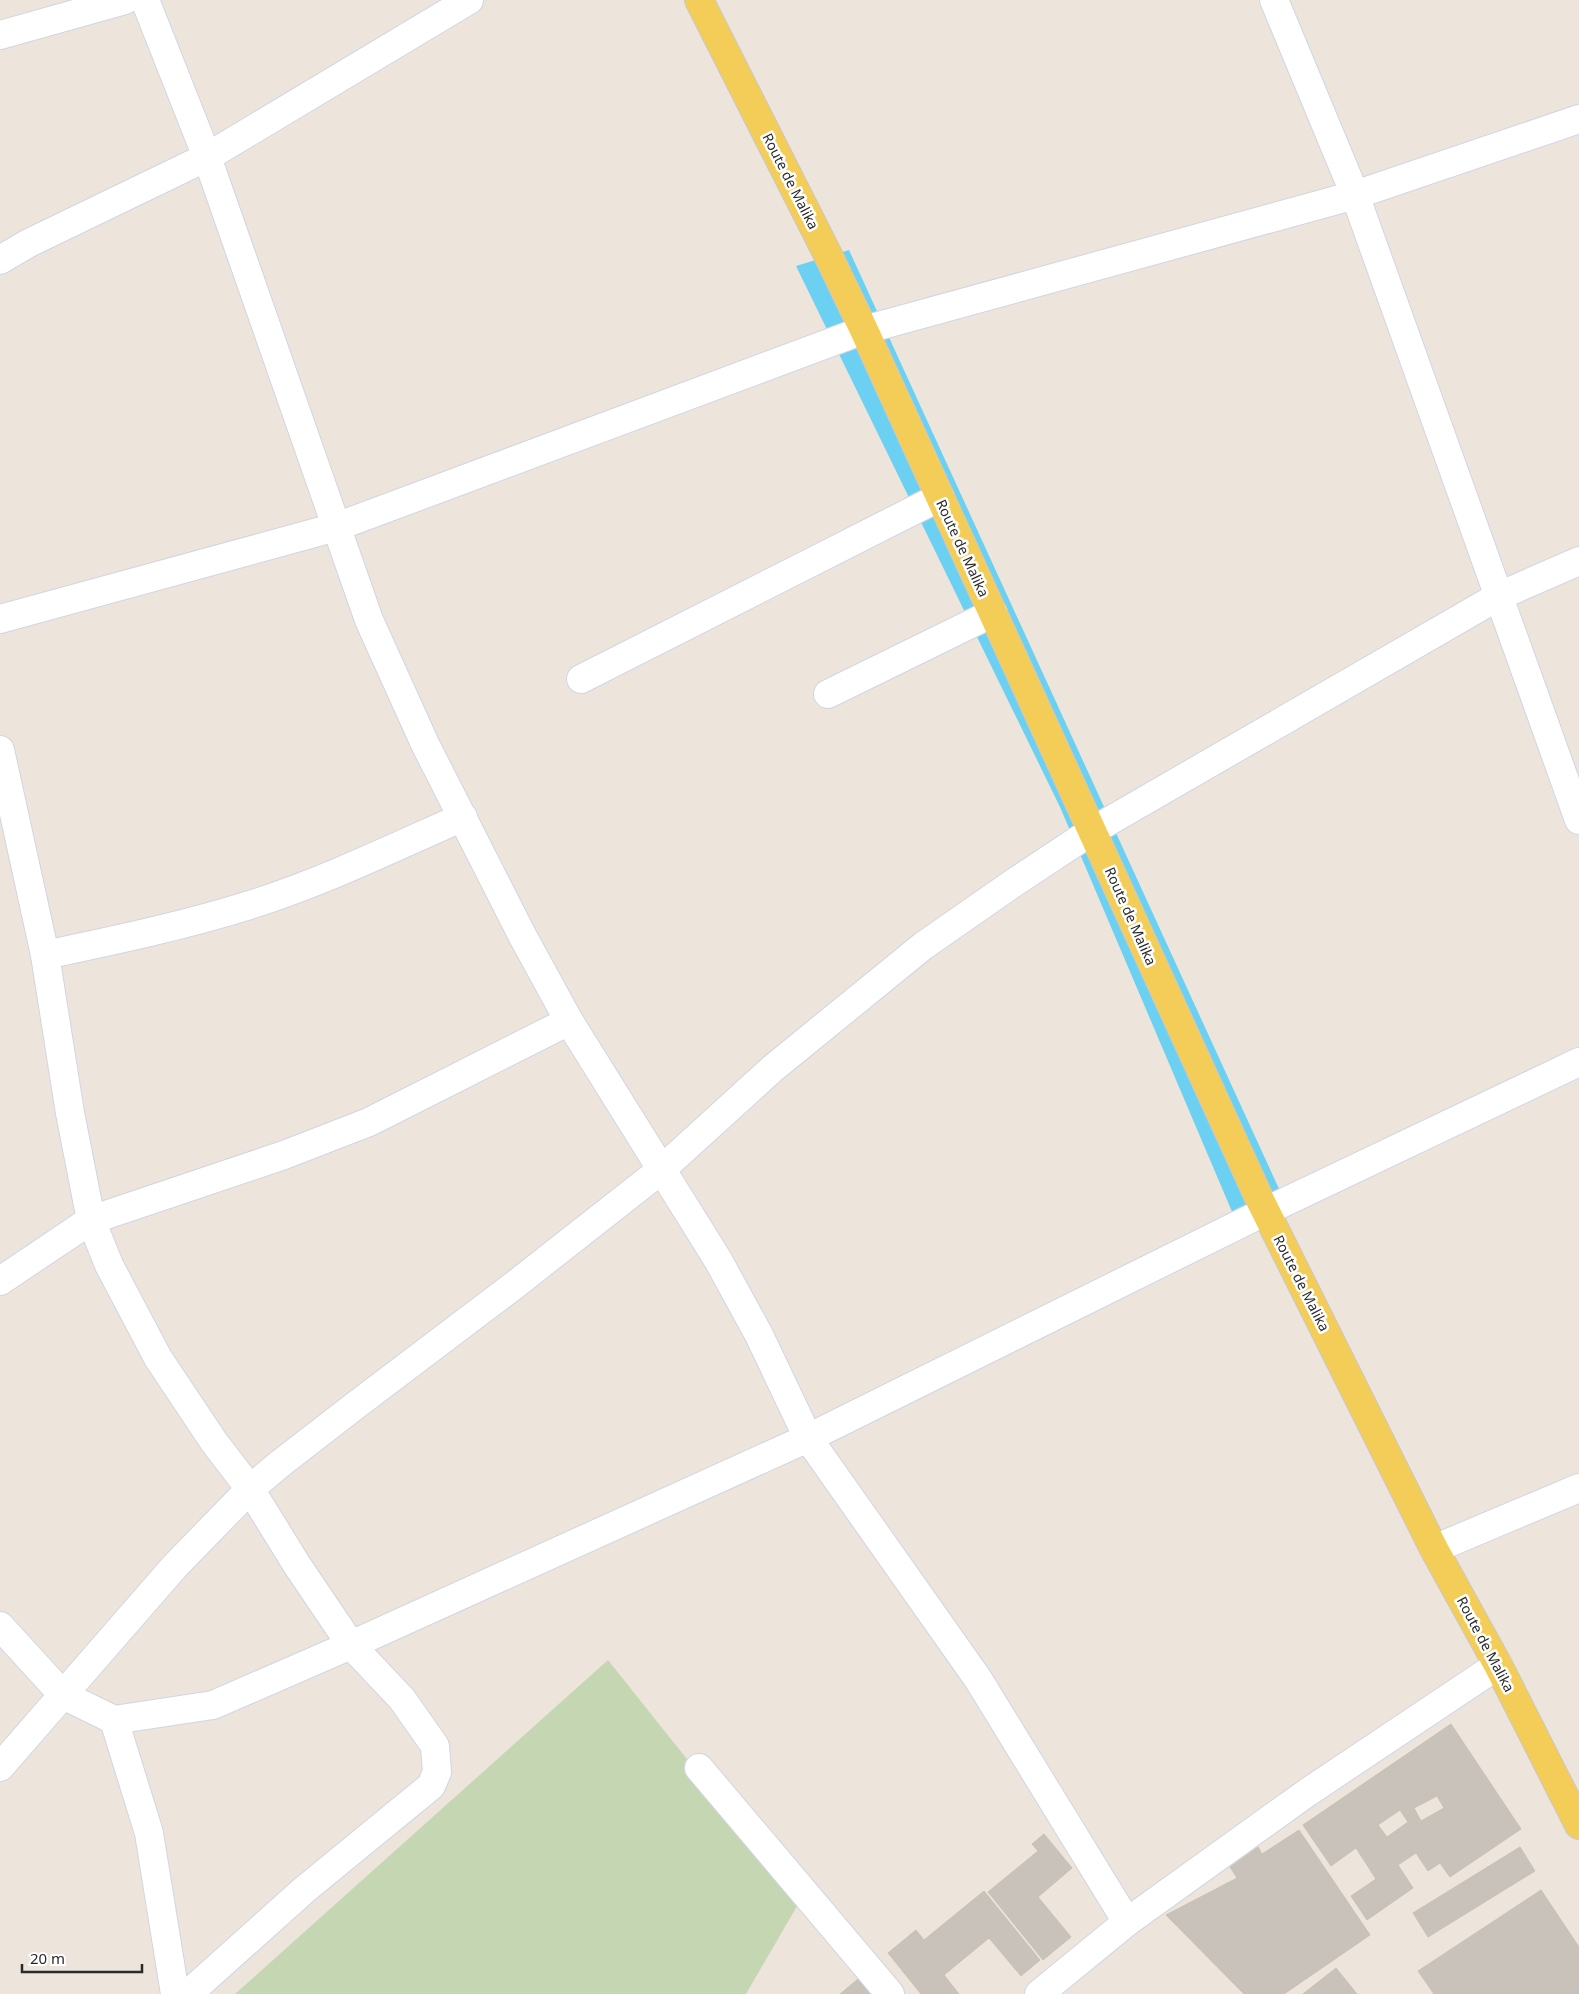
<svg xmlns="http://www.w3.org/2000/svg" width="1579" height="1994" font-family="'Noto Sans',sans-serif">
	<rect width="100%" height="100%" fill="#ede5dc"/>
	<polygon fill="#c5d7b2" points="608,1660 800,1901 746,1994 235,1994"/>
	<polygon fill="#6cd0f2" points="849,250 1280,1191 1233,1214 1060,807 796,266"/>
	<g fill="#c8c2bb" stroke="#c8c1b5" fill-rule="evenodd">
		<path d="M 1451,1724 L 1521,1829 L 1450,1877 L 1440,1863 L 1428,1871 L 1416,1853 L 1398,1865 L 1413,1888 L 1367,1920 L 1351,1896 L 1376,1879 L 1356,1848 L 1331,1866 L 1303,1825 ZM 1437,1796 L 1444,1808 L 1421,1821 L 1414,1808 ZM 1400,1810 L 1408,1822 L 1387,1837 L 1378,1825 Z"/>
		<polygon points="1299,1830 1370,1935 1284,1994 1244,1994 1166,1915 1237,1878 1230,1867 1258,1847 1262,1854"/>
		<polygon points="1044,1834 1072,1868 1038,1897 1071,1937 1043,1960 988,1892 1038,1851 1032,1844"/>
		<polygon points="1520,1847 1535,1871 1428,1937 1413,1913"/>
		<polygon points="1541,1890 1579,1947 1579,1994 1434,1994 1418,1971"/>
		<polygon points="984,1891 1040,1960 1021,1976 989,1938 944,1975 959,1994 921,1994 888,1953 916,1930 924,1940"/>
		<polygon points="1336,1968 1357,1994 1303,1994"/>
		<polygon points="858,1979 870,1994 840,1994"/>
	</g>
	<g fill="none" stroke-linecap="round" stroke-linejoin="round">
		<defs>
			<g id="minor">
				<polyline points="145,0 207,157 369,620 425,744 522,935 569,1021 718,1260 759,1335 808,1438 978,1679 1127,1922"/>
				<polyline points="1274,0 1355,195 1579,820"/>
				<polyline points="0,35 125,0"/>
				<polyline points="0,260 29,243 207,157 469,0"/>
				<polyline points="0,619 336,527 864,330 1355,195 1579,119"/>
				<polyline points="581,679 940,497"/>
				<polyline points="828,694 993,613"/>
				<polyline points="0,750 45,955 70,1113 91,1220 109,1265 158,1358 214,1442 250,1489 297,1565 351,1645 402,1699 435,1746 437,1772 431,1786 304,1890 188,1994"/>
				<path d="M 45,955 C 116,940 187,925 256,903 C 327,880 395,847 463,817"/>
				<polyline points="0,1281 91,1220 284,1155 369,1122 569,1021"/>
				<polyline points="1434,1549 1579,1488"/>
				<polyline points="0,1626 63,1695 114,1720 149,1833 175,1994"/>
				<polyline points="114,1720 213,1705 351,1645 808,1438 1266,1211 1579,1062"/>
				<polyline points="0,1767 175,1566 250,1489 281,1463 356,1405 512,1287 661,1170 772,1069 923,946 1012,884 1092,831 1499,596 1579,561"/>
				<polyline points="699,1768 890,1994"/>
				<polyline points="1039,1994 1127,1922 1308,1792 1498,1665"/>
			</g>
			<polyline id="major" points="699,0 828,255 864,330 1260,1200 1434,1549 1498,1665 1579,1825"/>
		</defs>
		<use href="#minor" stroke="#d1d5e3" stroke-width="30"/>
		<use href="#major" stroke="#c8c8c8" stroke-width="30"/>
		<use href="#minor" stroke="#fff" stroke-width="28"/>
		<use href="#major" stroke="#f4cd59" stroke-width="28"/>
	</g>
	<g text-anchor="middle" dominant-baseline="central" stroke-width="5" stroke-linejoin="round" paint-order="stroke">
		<g font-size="14" fill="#2a2a2a" stroke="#fff">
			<text transform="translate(791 181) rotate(63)">Route de Malika</text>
			<text transform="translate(963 548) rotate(65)">Route de Malika</text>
			<text transform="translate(1131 916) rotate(66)">Route de Malika</text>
			<text transform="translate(1302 1283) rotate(63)">Route de Malika</text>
			<text transform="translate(1486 1644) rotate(62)">Route de Malika</text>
		</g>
	</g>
	<path d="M22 1964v8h120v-8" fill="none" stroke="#2a2a2a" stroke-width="2.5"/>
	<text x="30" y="1964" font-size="15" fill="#2a2a2a" stroke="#ffffff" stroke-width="4" paint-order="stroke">20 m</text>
</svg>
